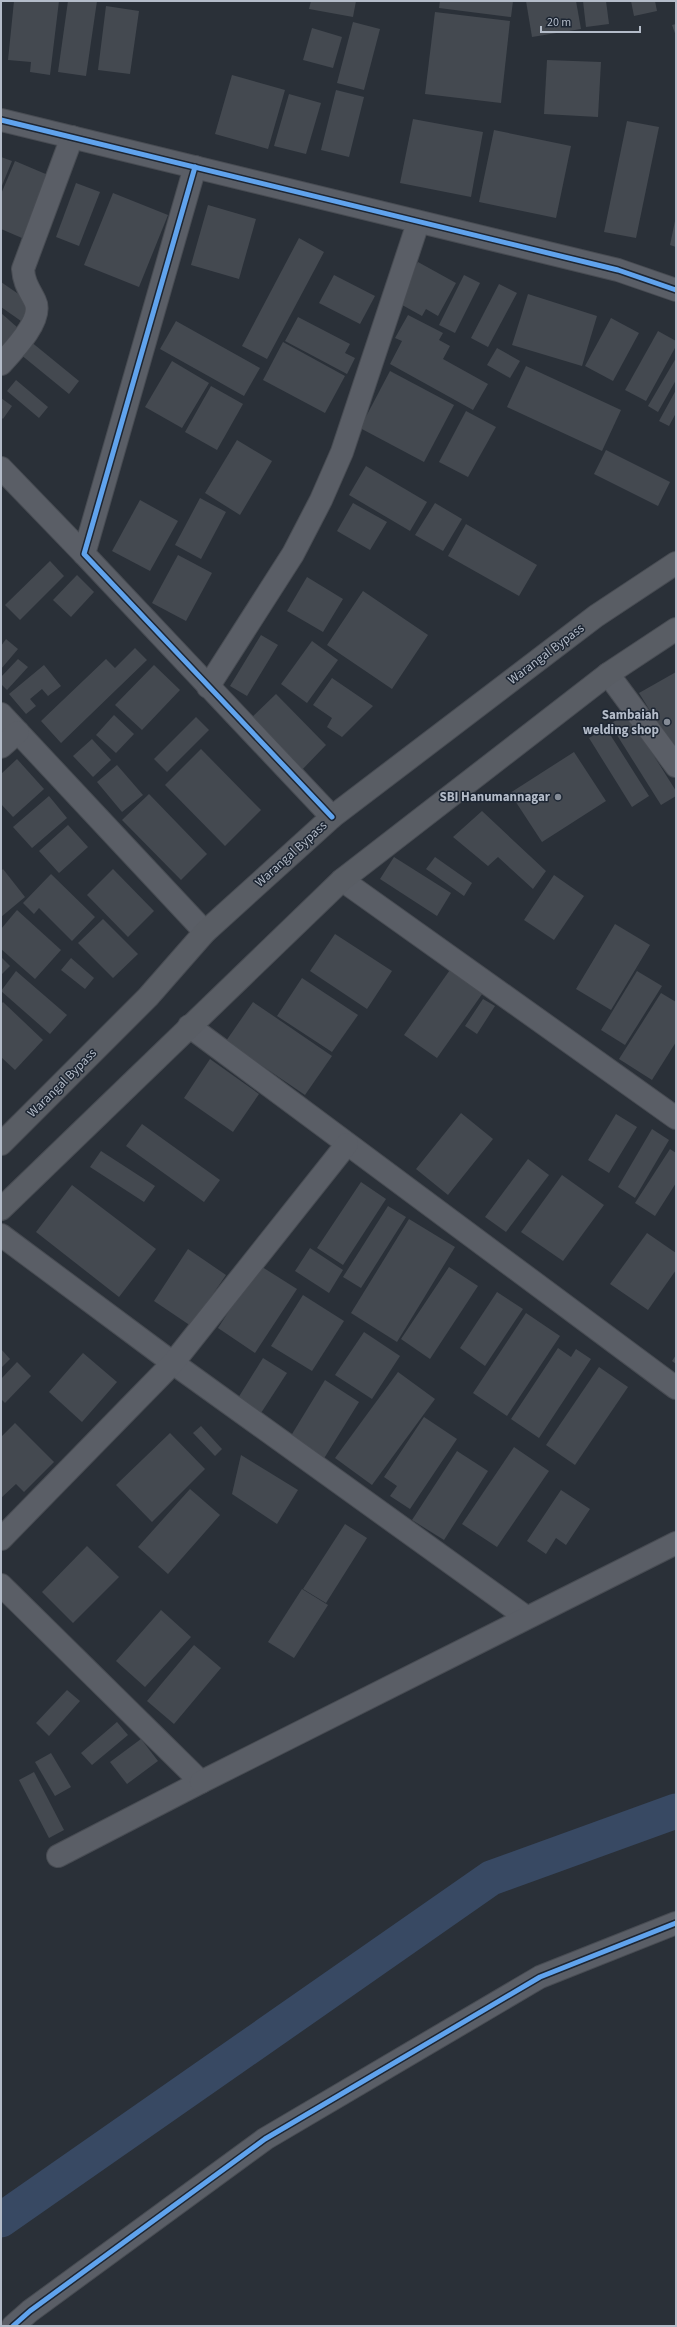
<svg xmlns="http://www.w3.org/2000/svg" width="677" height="2327" font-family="'Source Sans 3',sans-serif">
	<rect width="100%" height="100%" fill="#2a3038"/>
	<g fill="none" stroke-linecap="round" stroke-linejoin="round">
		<polyline stroke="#384963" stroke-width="35" points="1,2220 491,1878 676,1811"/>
	</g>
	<g fill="#444950">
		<polygon points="14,1 59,1 50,75 30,72 31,62 8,60"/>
		<polygon points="68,1 97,1 86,76 58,72"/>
		<polygon points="311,1 356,1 353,17 309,9"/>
		<polygon points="440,1 513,1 511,17 439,8"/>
		<polygon points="526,1 576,1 581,29 532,37"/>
		<polygon points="583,1 606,1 609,24 586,27"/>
		<polygon points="631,1 655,1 657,11 634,16"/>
		<polygon points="106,6 139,11 130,74 98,70"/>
		<polygon points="435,12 510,21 501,103 425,94"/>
		<polygon points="353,22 380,29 364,90 337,83"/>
		<polygon points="676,24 676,36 672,25"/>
		<polygon points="312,28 342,37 333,68 303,60"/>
		<polygon points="547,60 601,62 598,117 544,114"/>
		<polygon points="232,75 285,90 268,149 215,134"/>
		<polygon points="336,90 364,97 349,157 321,150"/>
		<polygon points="289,94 321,103 306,154 274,146"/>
		<polygon points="413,119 483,132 471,197 400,183"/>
		<polygon points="627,121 659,127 636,238 604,232"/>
		<polygon points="494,130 571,146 556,218 479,202"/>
		<polygon points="1,157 12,161 1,188"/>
		<polygon points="15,161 48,175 22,238 1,229 1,194"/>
		<polygon points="76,183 100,192 79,246 56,237"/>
		<polygon points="113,193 168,215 139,287 84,265"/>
		<polygon points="208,205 256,219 239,279 191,265"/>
		<polygon points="675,221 676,221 676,247 670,245"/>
		<polygon points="299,238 324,252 267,359 242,346"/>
		<polygon points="418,262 456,283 438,316 426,309 422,316 395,301"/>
		<polygon points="334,275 375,296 360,324 319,303"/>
		<polygon points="464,275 480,283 455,333 439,325"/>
		<polygon points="1,282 33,304 21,321 1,307"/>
		<polygon points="499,284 517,293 488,347 471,338"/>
		<polygon points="528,294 597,316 582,366 512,345"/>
		<polygon points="1,313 18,328 1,348"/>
		<polygon points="408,315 443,333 439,340 450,346 443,359 488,384 473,410 390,364 402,341 395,338"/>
		<polygon points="298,317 350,344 345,353 355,358 347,374 285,341"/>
		<polygon points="611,318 639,333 613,381 585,366"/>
		<polygon points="176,321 260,368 244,396 160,349"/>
		<polygon points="658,331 676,341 676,346 646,401 625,390"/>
		<polygon points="30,341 79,381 69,394 20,354"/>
		<polygon points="283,342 345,376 325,413 263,380"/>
		<polygon points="497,348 520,361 510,378 487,365"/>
		<polygon points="676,358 676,380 658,412 648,406"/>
		<polygon points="172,361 209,383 182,428 145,407"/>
		<polygon points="526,366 621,410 602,451 507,407"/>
		<polygon points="390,371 454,405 424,462 360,428"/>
		<polygon points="16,380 48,407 39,418 7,391"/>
		<polygon points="211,386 243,404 217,450 185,432"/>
		<polygon points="676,390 676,413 669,426 659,421"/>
		<polygon points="1,398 12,406 3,419 1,417"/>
		<polygon points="466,411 496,427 468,477 439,462"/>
		<polygon points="237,440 272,461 240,515 205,493"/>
		<polygon points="606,450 670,482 658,506 594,474"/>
		<polygon points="366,466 427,502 410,531 349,495"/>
		<polygon points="200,498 226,512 201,559 175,545"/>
		<polygon points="140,500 178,521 150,571 112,551"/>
		<polygon points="353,503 387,522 370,550 337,531"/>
		<polygon points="435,503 462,519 443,551 415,535"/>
		<polygon points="466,524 537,565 519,596 448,556"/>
		<polygon points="178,555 212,573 186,621 152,603"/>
		<polygon points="50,561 64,576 20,620 5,605"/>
		<polygon points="77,575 94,592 71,617 53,600"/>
		<polygon points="307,577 343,599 323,632 287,611"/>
		<polygon points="363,591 428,635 392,689 327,645"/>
		<polygon points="261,635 278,645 247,696 230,686"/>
		<polygon points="6,639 18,649 1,669 1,646"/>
		<polygon points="312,641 338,660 307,703 281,684"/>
		<polygon points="135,648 147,660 61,743 41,721 106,659 115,668"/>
		<polygon points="18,659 28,667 7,690 1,684 1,677"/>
		<polygon points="44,665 61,686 48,696 42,689 30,699 36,706 26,714 9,694"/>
		<polygon points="154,665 180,690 142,730 115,705"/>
		<polygon points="676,672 676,752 639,693"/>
		<polygon points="332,678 373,706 342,737 327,727 332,718 313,705"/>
		<polygon points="276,694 326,745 298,774 247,722"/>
		<polygon points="627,713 676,791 676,796 661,805 610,724"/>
		<polygon points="114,715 134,734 116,753 96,735"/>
		<polygon points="196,717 209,730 167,772 154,759"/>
		<polygon points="606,728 649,796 632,807 589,738"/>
		<polygon points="92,739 111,760 93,777 73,756"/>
		<polygon points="201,749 261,810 225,846 165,785"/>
		<polygon points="574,752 606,801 542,842 510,793"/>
		<polygon points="17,759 44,789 13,817 1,804 1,774"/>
		<polygon points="117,765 143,795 122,812 97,782"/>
		<polygon points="149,794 207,854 181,880 122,820"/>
		<polygon points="49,796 67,818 32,848 13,827"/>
		<polygon points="482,811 546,871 533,889 498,857 488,866 453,837"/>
		<polygon points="68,825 88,847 59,873 39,851"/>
		<polygon points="394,857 451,893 437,916 380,879"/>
		<polygon points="435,857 472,883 464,896 426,869"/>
		<polygon points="3,869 25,897 1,917 1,871"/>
		<polygon points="113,869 154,911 128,937 87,895"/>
		<polygon points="51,874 95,917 72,941 39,908 34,914 23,903"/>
		<polygon points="554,875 584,896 554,940 524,920"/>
		<polygon points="17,910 61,950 35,979 1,949 1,929"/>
		<polygon points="103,919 138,954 113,978 78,943"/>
		<polygon points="615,924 650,945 611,1010 576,989"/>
		<polygon points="335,934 392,971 367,1009 310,971"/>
		<polygon points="1,957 10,966 1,975"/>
		<polygon points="71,958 94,978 85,989 61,970"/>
		<polygon points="452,967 485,990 437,1058 404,1035"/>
		<polygon points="16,971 67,1015 50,1034 1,991"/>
		<polygon points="637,971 662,986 625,1045 601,1030"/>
		<polygon points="302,978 358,1015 332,1052 277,1016"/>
		<polygon points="661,993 676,1002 676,1042 652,1080 619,1059"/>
		<polygon points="483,999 495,1006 477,1034 465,1026"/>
		<polygon points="3,1002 43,1040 15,1070 1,1057 1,1004"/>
		<polygon points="253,1002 332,1056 305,1095 226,1041"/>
		<polygon points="210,1059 259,1094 233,1132 184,1098"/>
		<polygon points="461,1113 493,1139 448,1195 416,1169"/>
		<polygon points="616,1114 637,1127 609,1173 588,1160"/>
		<polygon points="142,1124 220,1180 204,1202 126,1146"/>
		<polygon points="652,1129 669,1140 635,1198 618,1187"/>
		<polygon points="670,1149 676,1153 676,1183 655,1216 635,1203"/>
		<polygon points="101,1151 155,1186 144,1202 90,1167"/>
		<polygon points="528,1159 549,1175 506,1232 485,1217"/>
		<polygon points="562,1175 604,1205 563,1261 521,1232"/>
		<polygon points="361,1182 386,1199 343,1265 317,1248"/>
		<polygon points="72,1185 156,1249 119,1297 36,1232"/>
		<polygon points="388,1206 406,1217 361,1288 343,1277"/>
		<polygon points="409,1219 455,1247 397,1342 351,1313"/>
		<polygon points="647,1233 676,1253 676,1270 648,1310 610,1284"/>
		<polygon points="310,1248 343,1270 329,1293 295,1271"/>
		<polygon points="188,1249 226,1275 191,1326 154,1301"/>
		<polygon points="259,1265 297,1289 255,1353 218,1328"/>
		<polygon points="449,1267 478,1286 430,1359 401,1339"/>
		<polygon points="497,1292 523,1309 485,1366 460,1348"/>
		<polygon points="303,1295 344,1321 312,1371 271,1346"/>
		<polygon points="526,1313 560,1336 507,1416 473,1393"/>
		<polygon points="364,1332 400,1356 372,1399 335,1375"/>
		<polygon points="558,1348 571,1357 576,1349 591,1359 539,1438 511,1419"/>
		<polygon points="1,1349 10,1359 1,1368"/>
		<polygon points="83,1353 117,1382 82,1422 49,1392"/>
		<polygon points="676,1355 676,1364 672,1361"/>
		<polygon points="263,1358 287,1373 261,1413 238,1398"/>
		<polygon points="17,1362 31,1376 5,1403 1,1399 1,1379"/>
		<polygon points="599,1367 628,1387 575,1465 546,1445"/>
		<polygon points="398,1372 435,1399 372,1485 335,1458"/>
		<polygon points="325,1380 359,1402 323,1460 289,1439"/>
		<polygon points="424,1417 457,1439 410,1509 390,1496 397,1486 384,1477"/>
		<polygon points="15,1423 54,1462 24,1492 16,1484 1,1498 1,1437"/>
		<polygon points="201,1426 222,1449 215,1456 193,1433"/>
		<polygon points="170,1433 205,1469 152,1522 116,1485"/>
		<polygon points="514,1447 549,1471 497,1547 462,1524"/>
		<polygon points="457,1451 488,1471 444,1540 412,1520"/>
		<polygon points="241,1455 298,1490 277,1524 232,1494"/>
		<polygon points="190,1489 220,1515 168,1574 138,1547"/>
		<polygon points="561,1490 590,1509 566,1545 556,1538 546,1554 527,1541"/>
		<polygon points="345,1524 367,1538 326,1603 303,1589"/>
		<polygon points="87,1546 119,1577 73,1623 42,1592"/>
		<polygon points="302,1589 328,1605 294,1658 268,1642"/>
		<polygon points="161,1610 191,1637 145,1687 116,1661"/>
		<polygon points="194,1645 221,1668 174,1724 147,1701"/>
		<polygon points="67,1690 80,1701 49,1736 36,1723"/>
		<polygon points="117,1722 128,1735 92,1765 81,1753"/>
		<polygon points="141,1739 158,1761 127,1784 110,1762"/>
		<polygon points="51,1753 71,1787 55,1796 35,1762"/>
		<polygon points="34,1772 64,1830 49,1838 19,1780"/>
	</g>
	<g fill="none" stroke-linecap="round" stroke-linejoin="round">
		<defs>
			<g id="street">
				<polyline points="1,120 618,270 676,290"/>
				<polyline points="195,167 84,554 332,817"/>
				<path d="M 1,364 C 13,351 44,319 35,301 C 29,289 24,283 23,269 L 72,137"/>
				<polyline points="1,468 84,554"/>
				<polyline points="608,674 676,766"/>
				<polyline points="208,687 293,554 321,500 342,452 418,223"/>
				<polyline points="1,714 205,932"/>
				<polyline points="1,747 18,732"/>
				<polyline points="342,880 676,1118"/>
				<polyline points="189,1026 676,1388"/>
				<polyline points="1,1235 173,1363 526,1617"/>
				<polyline points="1,1539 173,1363 347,1144"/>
				<polyline points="1,1585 201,1782 58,1856"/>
				<polyline points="201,1782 676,1543"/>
				<polyline points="13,2326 30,2311 265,2139 540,1977 676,1923"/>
			</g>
			<g id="secondary">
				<polyline points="1,1144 148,997 205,932 332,817 596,616 676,563"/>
				<polyline points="1,1209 342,880 608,674 676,629"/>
			</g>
		</defs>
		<use href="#street" stroke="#484c53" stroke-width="24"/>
		<use href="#secondary" stroke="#484c53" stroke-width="24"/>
		<use href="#street" stroke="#5a5e66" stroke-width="22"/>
		<use href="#secondary" stroke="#595d64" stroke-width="22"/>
		<defs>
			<g id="cycleway">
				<polyline points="1,120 618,270 676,290"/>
				<polyline points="195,167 84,554 332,817"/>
				<polyline points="13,2326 30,2311 265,2139 540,1977 676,1923"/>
			</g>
		</defs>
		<use href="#cycleway" stroke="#1d2633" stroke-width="8"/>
		<use href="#cycleway" stroke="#60a3ed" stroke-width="5"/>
	</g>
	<g fill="#848b96" stroke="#1d2633" stroke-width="1.5">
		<circle cx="667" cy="722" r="4"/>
		<circle cx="558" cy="797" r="4"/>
	</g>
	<g text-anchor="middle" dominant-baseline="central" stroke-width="3" stroke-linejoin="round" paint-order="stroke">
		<g font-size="13" fill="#b4bcc9" stroke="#1d2633">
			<text transform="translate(546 654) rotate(-37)">Warangal Bypass</text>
			<text transform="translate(291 854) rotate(-42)">Warangal Bypass</text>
			<text transform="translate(62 1083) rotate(-45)">Warangal Bypass</text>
		</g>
		<g font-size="13" font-weight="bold" fill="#b4bcc9" stroke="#1d2633" text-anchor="end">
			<text x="659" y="715">Sambaiah<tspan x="659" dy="15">welding shop</tspan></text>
			<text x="550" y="797">SBI Hanumannagar</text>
		</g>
	</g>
	<rect width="677" height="2327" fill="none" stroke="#b4bcc9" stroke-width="4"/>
	<path d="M541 26v6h99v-6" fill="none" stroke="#b4bcc9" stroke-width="2"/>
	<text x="547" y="26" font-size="12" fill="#b4bcc9" stroke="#1d2633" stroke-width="3" paint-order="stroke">20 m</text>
</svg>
